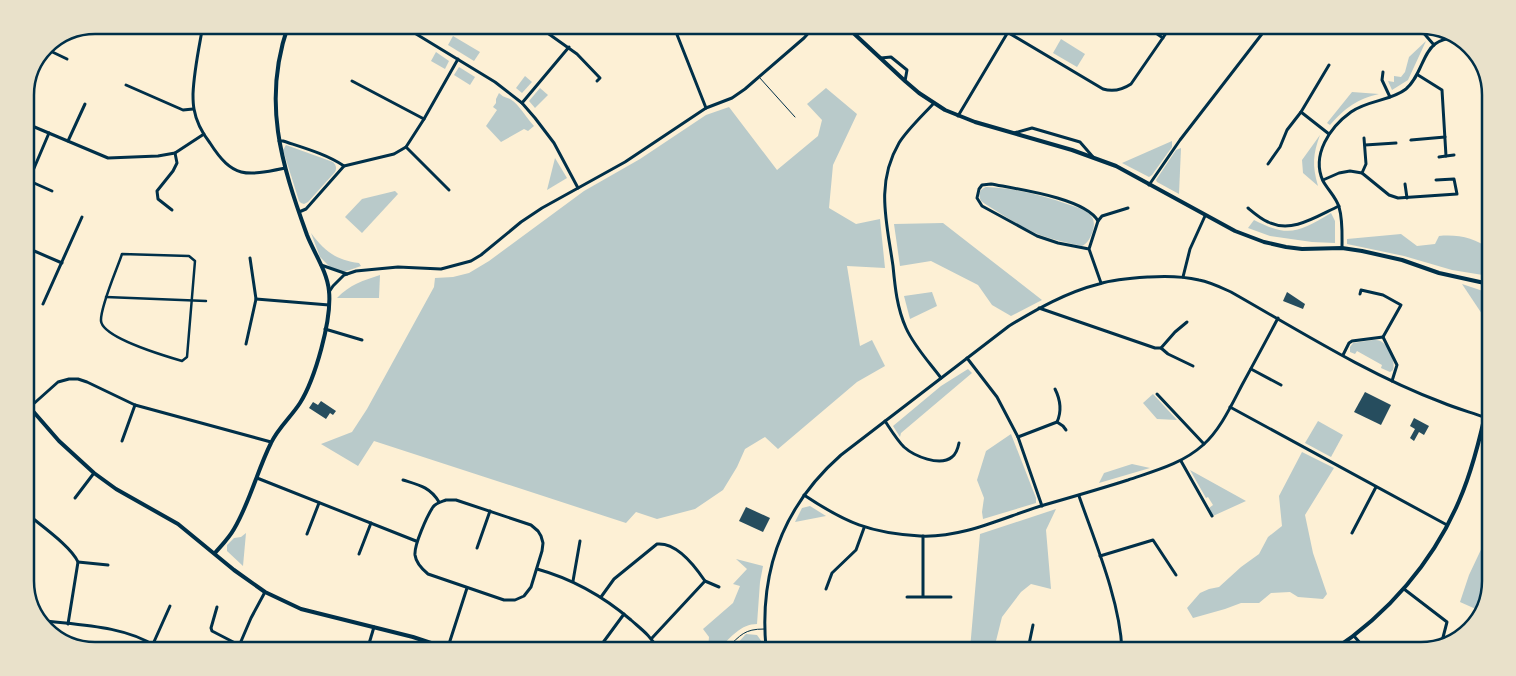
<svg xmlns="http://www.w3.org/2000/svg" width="1516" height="676" font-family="Signika,sans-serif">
	<rect width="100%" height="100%" fill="#fdf0d5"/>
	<g fill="#b9caca">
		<polygon points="453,36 480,52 474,61 448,45"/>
		<polygon points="1061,39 1085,54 1077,67 1053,53"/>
		<polygon points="1426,41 1408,80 1392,90 1388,81 1394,82 1394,76 1401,77 1405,72 1409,57"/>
		<polygon points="436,52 449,61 445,69 431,61"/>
		<polygon points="459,67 475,77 470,85 454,75"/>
		<polygon points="525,76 532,82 522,93 516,88"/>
		<polygon points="540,88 548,95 535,108 529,101"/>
		<polygon points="826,88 857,114 833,165 829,208 856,224 880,219 885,268 847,266 860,346 872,340 885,366 857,382 778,449 765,437 745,449 737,467 723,490 695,509 657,519 636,512 626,523 374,441 358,466 321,444 352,432 367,409 434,287 435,278 453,277 469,273 489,261 584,191 640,159 706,115 729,107 777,170 818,136 822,120 807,104"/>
		<path d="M 1352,92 L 1379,94 C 1357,99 1345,108 1330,125 L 1327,123 Z"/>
		<path d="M 499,93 C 503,97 505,97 510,99 C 519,104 527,119 534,126 L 528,131 L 524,129 L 501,142 L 486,126 L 497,110 L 493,107 L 496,103 L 496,99 Z"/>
		<path d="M 1320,135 C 1313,154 1312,165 1318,186 L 1303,173 L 1302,160 Z"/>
		<polygon points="1172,141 1172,147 1152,175 1149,177 1122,163"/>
		<path d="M 286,145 L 333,162 C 336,165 337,168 335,172 L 308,202 L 304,204 L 301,203 L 299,201 L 283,150 Z"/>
		<polygon points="1181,148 1179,194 1157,182 1156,180 1176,150"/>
		<polygon points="555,158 567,178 547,190"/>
		<path d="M 986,187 C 1014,188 1043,195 1070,205 C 1076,207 1083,209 1088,213 C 1094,217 1095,224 1093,230 C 1091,237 1088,243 1082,246 C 1068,243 1054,240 1040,235 C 1023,228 997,212 981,201 C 978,194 979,190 986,187 Z"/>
		<polygon points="395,191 398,194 362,233 345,217 362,199"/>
		<path d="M 1331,213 L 1335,221 L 1335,243 L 1312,242 L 1270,236 L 1248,228 L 1254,220 C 1289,238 1299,232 1331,213 Z"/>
		<polygon points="943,223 1042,300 1011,316 992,305 978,285 931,261 900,266 894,224"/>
		<path d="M 311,233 C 324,251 336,260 359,263 L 361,266 L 344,272 L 330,267 L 320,257 Z"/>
		<path d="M 1401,234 L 1417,246 L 1435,244 L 1439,236 C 1457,234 1476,238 1489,249 L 1489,276 L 1452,270 L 1404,256 L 1347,244 L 1347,239 Z"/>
		<path d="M 380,275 L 379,298 L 337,298 C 349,285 364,280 380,275 Z"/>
		<polygon points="1462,284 1489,293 1488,323"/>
		<polygon points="932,292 937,306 910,319 904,296"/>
		<path d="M 1373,340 C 1377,340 1379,340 1382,342 C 1389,347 1396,362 1393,370 L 1390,372 L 1381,368 L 1382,365 L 1357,351 L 1355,354 L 1350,352 L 1350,347 L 1353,343 Z"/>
		<polygon points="968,369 972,373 901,433 900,437 893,426 941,386"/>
		<polygon points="1153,394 1177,420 1157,419 1143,403"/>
		<polygon points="1318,421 1343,435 1331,457 1305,443"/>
		<polygon points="1011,434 1036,498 1036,503 983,519 982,512 984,498 977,480 986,451"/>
		<polygon points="1302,452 1334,468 1305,515 1313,553 1327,594 1323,599 1298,597 1290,592 1271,593 1259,603 1241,603 1225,609 1193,618 1187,608 1200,593 1209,589 1219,587 1241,567 1259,554 1268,537 1282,526 1279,496"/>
		<polygon points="1132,464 1150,468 1099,483 1104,473"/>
		<polygon points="1190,470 1246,501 1213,516 1209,508 1213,505 1208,497 1206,498"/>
		<polygon points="810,506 826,516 795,522 802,508"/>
		<polygon points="1056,509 1046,530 1051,589 1031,584 1021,592 1002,617 994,649 970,649 980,534"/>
		<polygon points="246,533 243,566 227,551 227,545 234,538 241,537"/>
		<polygon points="1486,539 1486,608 1473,624 1478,610 1460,602 1469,575"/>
		<path d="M 736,559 L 763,566 L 760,582 L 757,624 C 741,624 731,637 720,648 L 708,648 L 709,637 L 703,629 L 733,603 L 740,586 L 733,584 L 747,569 Z"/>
		<polygon points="746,634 757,635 762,642 763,648 733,648"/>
	</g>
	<g fill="#264d5e">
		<polygon points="1287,292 1305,304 1303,309 1283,301"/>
		<polygon points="1365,392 1391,405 1381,425 1354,412"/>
		<polygon points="321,401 336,411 333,415 330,413 326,419 309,408 313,402 318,405"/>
		<polygon points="1414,418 1429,426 1424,435 1419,432 1414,441 1410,438 1415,429 1410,426"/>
		<polygon points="746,507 770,518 763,532 739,521"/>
	</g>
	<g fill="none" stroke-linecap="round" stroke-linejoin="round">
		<g stroke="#003049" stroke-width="1">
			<polyline points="759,77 795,117"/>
			<path d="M 727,648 C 741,635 744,629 764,629"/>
		</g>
		<g stroke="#003049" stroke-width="2.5">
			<path d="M 122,254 L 189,256 L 195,261 L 187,357 L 182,361 C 165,356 103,338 101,321 C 100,307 117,269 122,254 Z"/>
			<polyline points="106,297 206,301"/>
		</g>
		<g stroke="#003049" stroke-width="3">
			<path d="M 203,25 C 199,48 194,70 193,94 C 193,98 193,104 194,109 C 196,121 203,134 210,143 C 233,179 246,176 285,168"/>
			<polyline points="403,26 495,82 522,103 535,118 554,143 578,188"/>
			<polyline points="539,27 577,54 600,78 597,81"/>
			<polyline points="674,27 706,108"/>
			<path d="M 1002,29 L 1103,89 C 1113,92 1122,90 1131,84 L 1169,29"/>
			<polyline points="1150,29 1163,38"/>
			<polyline points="1421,30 1434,45"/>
			<polyline points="44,48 67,59"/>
			<polyline points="881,58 891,57 907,70 905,81"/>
			<polyline points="1383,72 1382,80 1390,97"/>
			<polyline points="1418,75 1442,90 1446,156 1439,157"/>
			<polyline points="352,81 424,119"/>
			<polyline points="126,85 183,110 193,109"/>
			<polyline points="522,103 569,47"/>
			<path d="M 934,103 C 923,115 907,130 899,143 C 875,184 887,223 893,266 C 895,287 897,308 906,328 C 914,346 929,362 941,378"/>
			<polyline points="1301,112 1329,134"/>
			<polyline points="958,116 1008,32"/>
			<polyline points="25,123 108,158 158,156 175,153 204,134"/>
			<polyline points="1014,133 1032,128 1080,142 1093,157"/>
			<polyline points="1411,140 1445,137"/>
			<polyline points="68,141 85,104"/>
			<path d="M 279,141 L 283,141 C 304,148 326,154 344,166"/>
			<polyline points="1365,145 1396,143"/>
			<polyline points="406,147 449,190"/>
			<polyline points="1446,156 1454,155"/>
			<polyline points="1268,164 1280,147 1287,130 1301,112 1329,65"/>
			<polyline points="1362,173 1366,164 1364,138"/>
			<polyline points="25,179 52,191"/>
			<polyline points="29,180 49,133"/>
			<polyline points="1323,180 1339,173 1350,171 1362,173 1389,195 1398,198 1457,194 1454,179 1436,180"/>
			<polyline points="1405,184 1407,198"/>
			<polyline points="1149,185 1180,140 1265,30"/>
			<path d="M 1248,208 C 1254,213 1261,219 1268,222 C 1292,234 1317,216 1339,206"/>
			<polyline points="172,210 158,199 157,191 173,171 177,163 175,153"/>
			<polyline points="299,212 306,209 344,166 394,154 406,147 424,119 458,59"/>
			<polyline points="1098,221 1102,216 1128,208"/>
			<polyline points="25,247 62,263"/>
			<path d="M 1342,248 C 1342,235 1343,220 1339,207 C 1336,197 1328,190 1323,181 C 1311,155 1330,127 1351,112 C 1368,100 1391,101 1406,89 C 1421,76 1422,54 1435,44 C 1440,40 1449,38 1456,37"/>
			<path d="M 1089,249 L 1058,243 L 1037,236 L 982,206 L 977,198 L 979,189 L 982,185 L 991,184 C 1017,189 1085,198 1098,221 L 1089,249 L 1101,283"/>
			<polyline points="321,265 347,274"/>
			<polyline points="1183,277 1190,249 1205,216"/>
			<polyline points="329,292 333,286 344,275 356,271 398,267 441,269 471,261 481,255 521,222 542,208 625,162 706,108 732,98 745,89 804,38 813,28"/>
			<polyline points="1360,294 1361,290 1383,295 1401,305 1383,337"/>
			<polyline points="256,299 329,305"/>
			<polyline points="43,304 82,217"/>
			<polyline points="1039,308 1155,348 1161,348 1175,332 1187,322"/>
			<polyline points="325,329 362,340"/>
			<polyline points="246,344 256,299 250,258"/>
			<polyline points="1161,348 1168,354 1193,366"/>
			<polyline points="1343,355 1349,343 1352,341 1383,337 1397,365 1392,381"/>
			<polyline points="967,358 997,397 1018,437 1042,506"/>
			<polyline points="1251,369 1281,385"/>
			<path d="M 1055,389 C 1060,399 1062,411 1057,422 L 1063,426 L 1066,430"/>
			<polyline points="1157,394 1204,444"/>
			<polyline points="30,407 58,382 69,379 78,379 87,382 135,405 271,442"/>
			<polyline points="1230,407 1447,525"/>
			<path d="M 885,421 C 891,430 897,440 904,447 C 914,456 940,467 952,457 C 956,454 958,448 959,443"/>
			<polyline points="1018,437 1057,422"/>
			<polyline points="122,441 135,405"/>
			<polyline points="1181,461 1212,516"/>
			<polyline points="257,478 416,541"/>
			<path d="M 403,480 C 419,485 430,487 439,502"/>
			<path d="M 804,495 C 846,523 870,533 920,536 C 964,538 1004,517 1044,505 C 1072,497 1100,489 1128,480 C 1154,471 1182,464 1203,445 C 1220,430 1231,406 1242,385 C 1254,363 1266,341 1278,318"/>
			<path d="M 1079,496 C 1095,542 1120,601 1122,650"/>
			<polyline points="75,498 94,473"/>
			<path d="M 446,500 L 456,500 L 531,525 L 538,531 L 541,536 L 543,543 L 542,551 L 531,587 L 524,596 L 515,600 L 504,600 L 428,574 C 422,569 416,563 415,555 C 414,545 427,516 433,507 C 436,503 441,502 446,500 Z"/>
			<path d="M 25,512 C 40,525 71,546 78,562 L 68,624"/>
			<polyline points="1352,533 1376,487"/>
			<polyline points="307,534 319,503"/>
			<polyline points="477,548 490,511"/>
			<polyline points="359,554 371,523"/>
			<polyline points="1100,556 1153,540 1176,575"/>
			<polyline points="78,562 108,565"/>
			<path d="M 537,569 C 573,579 603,596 631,620 C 641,629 651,636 657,648"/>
			<polyline points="573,581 580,541"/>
			<polyline points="705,581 719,587"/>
			<polyline points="826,589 832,573 856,550 864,528"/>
			<polyline points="1404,589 1447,622 1441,645"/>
			<polyline points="923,596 923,536"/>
			<path d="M 601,597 L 614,579 L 657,544 C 677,542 695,566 705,581 L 652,638"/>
			<polyline points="907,597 951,597"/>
			<polyline points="217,607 211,628 212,631 239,645"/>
			<path d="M 38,620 C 75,625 123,625 155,646"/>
			<polyline points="1354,636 1367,651"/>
			<polyline points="153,644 170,606"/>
			<polyline points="239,646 251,618 265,592"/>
			<polyline points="368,647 374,627"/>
			<polyline points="448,647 467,588"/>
			<polyline points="599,648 624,614"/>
			<path d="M 766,648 C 759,571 782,507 841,455 L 1009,326 C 1037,309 1067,292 1099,284 C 1115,279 1133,278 1149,277 C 1165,276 1182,276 1199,280 C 1210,282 1220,287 1231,292 C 1298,330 1369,375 1441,402 C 1455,408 1470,412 1484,417"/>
			<polyline points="1028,649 1033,625"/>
		</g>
		<g stroke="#003049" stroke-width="4">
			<polyline points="848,28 905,81 919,93 945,110 975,122 1072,150 1116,166 1235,231 1264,242 1286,247 1302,249 1342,248 1362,251 1402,260 1439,273 1489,284"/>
			<polyline points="25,402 59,441 94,473 116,489 178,524 234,570 265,592 301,609 413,637 443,647"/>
			<path d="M 215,553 C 221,546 229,538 234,529 C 250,502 257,471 271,443 C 278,428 291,417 300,403 C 315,379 332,320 329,291 C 327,271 314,253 307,235 C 281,163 262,101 288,26"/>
			<path d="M 1332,651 C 1388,614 1433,562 1459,501 C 1473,469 1481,435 1488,401"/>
		</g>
	</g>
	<path d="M0 0H1516V676H0ZM95 34H1421A61 61 0 0 1 1482 95V581A61 61 0 0 1 1421 642H95A61 61 0 0 1 34 581V95A61 61 0 0 1 95 34Z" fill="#e9e1ca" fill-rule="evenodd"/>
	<path fill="none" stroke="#003049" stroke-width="2.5" d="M95 34H1421A61 61 0 0 1 1482 95V581A61 61 0 0 1 1421 642H95A61 61 0 0 1 34 581V95A61 61 0 0 1 95 34Z"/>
</svg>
